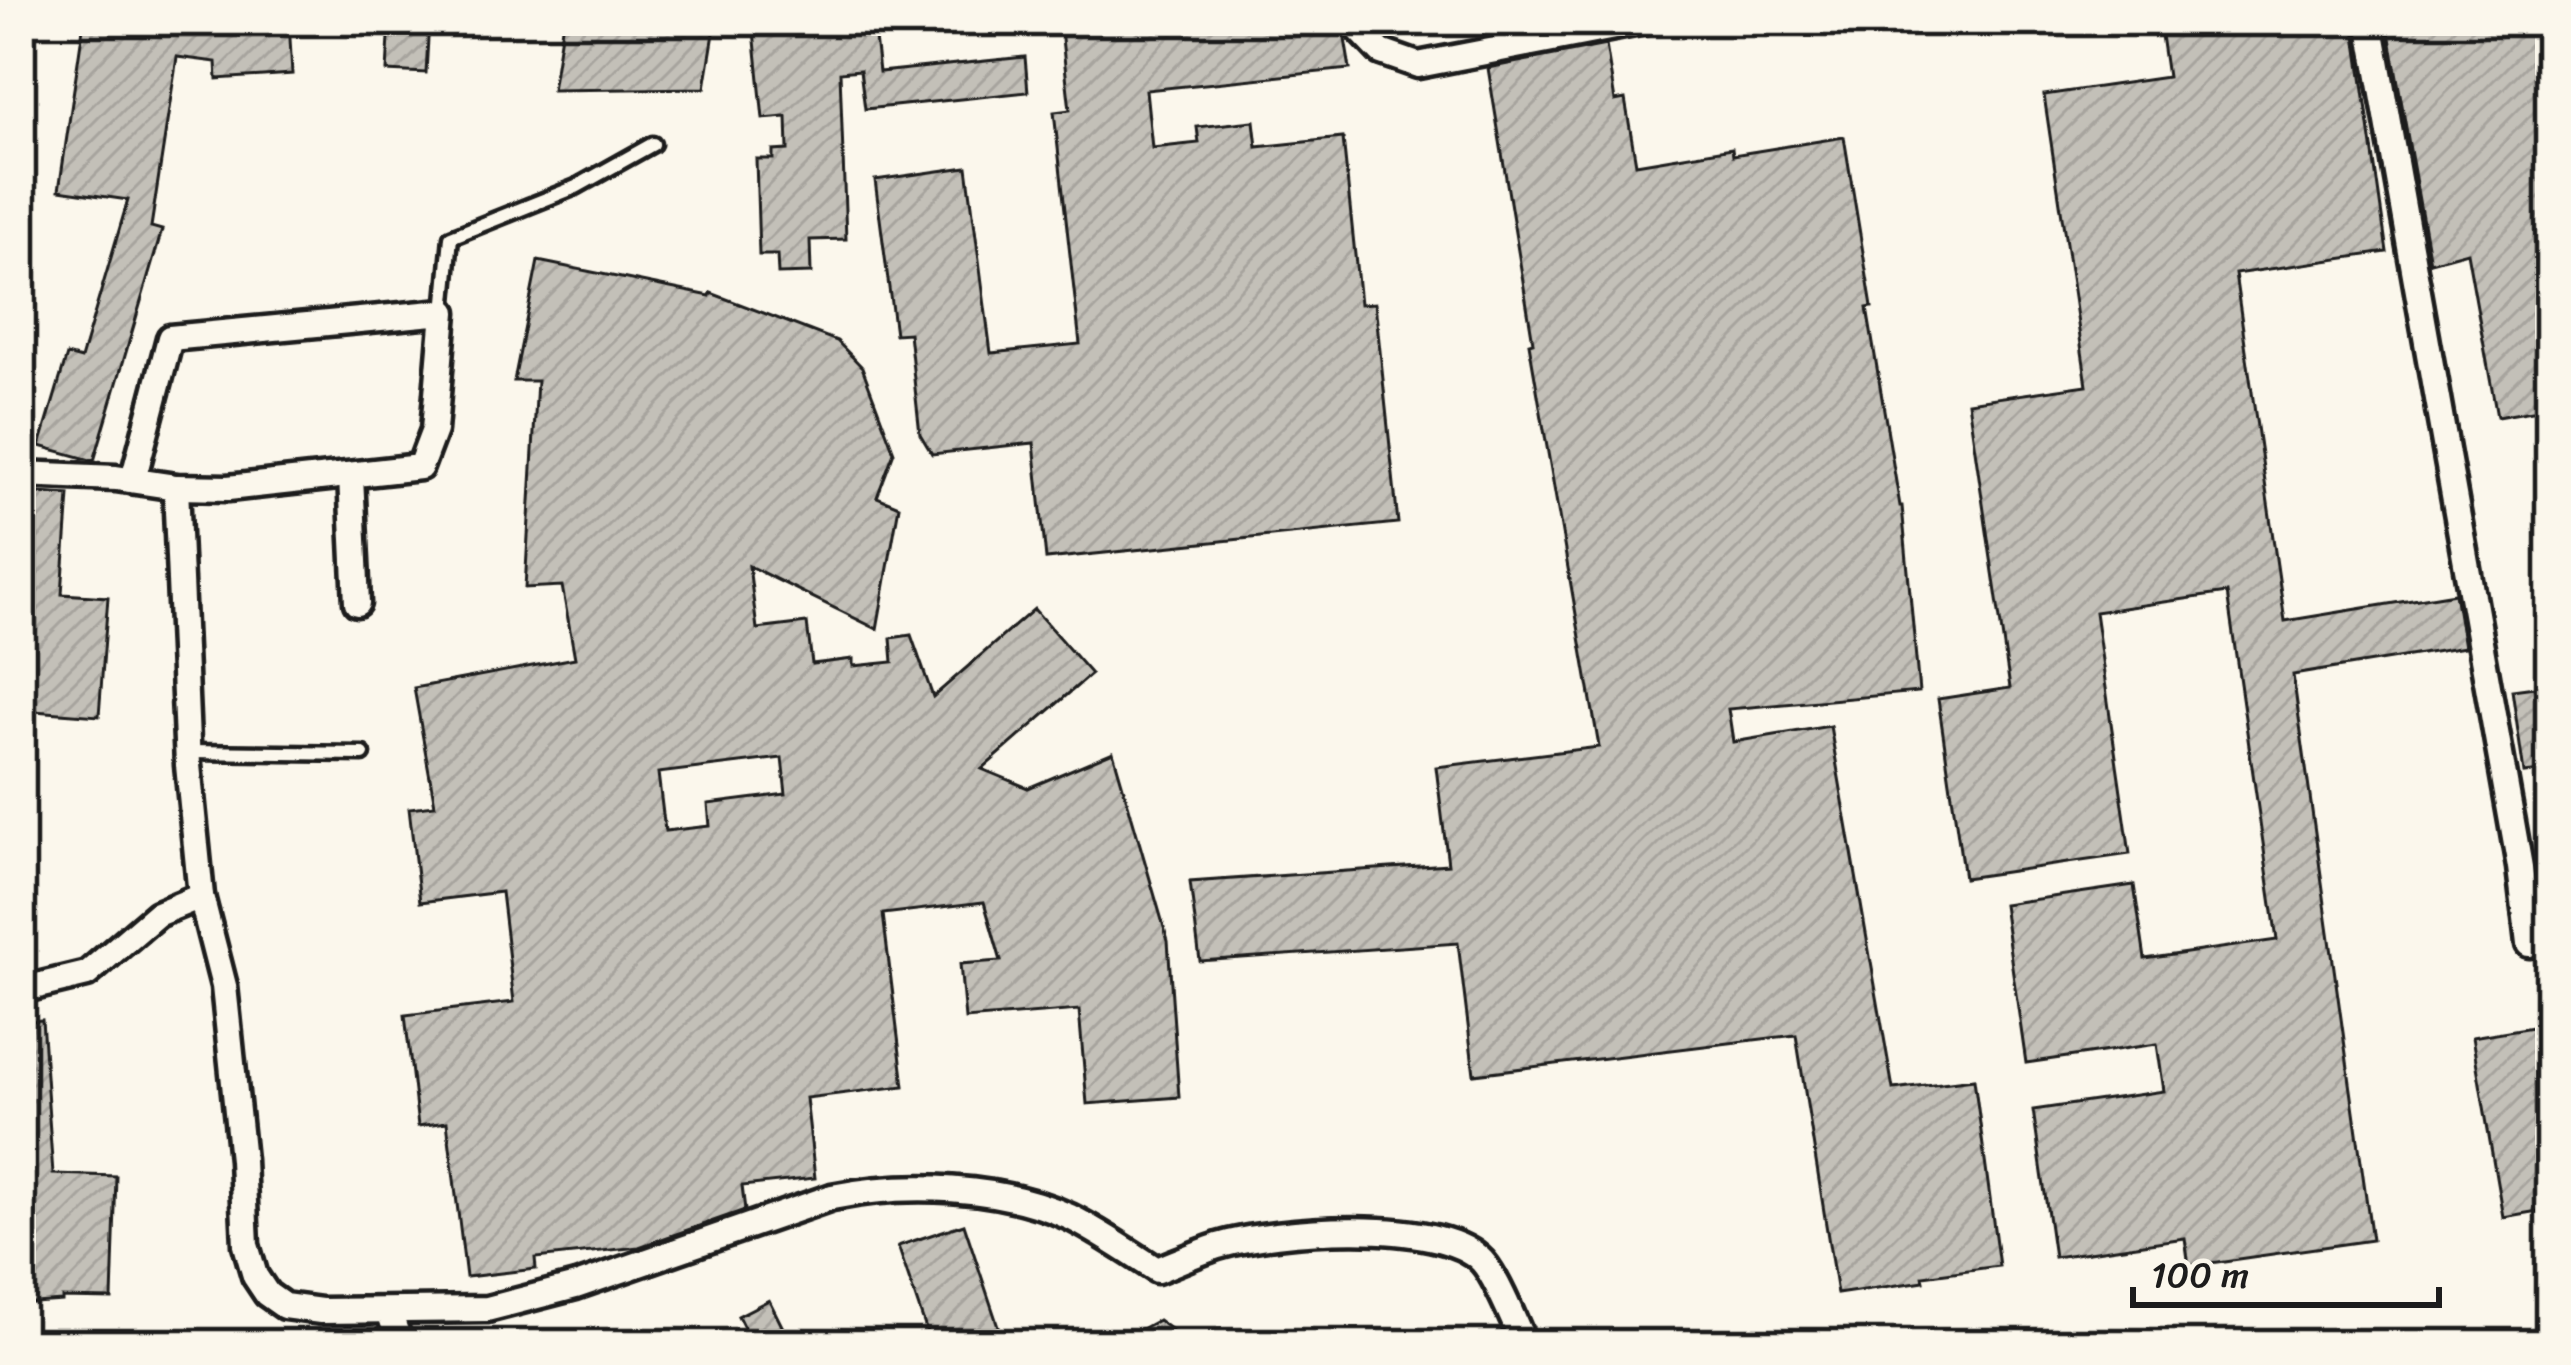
<svg xmlns="http://www.w3.org/2000/svg" width="2571" height="1365" font-family="Sriracha,sans-serif">
	<defs>
		<pattern id="building-hatch" width="6" height="6" patternUnits="userSpaceOnUse" patternTransform="scale(3)"><rect width="6" height="6" fill="#c3c0b8"/><path d="M-1 1l2-2M0 6l6-6M5 7l2-2" fill="none" stroke="#a7a49e"/></pattern>
	</defs>
	<rect width="100%" height="100%" fill="#fbf7ec"/>
	<filter id="ink" filterUnits="userSpaceOnUse"><feTurbulence type="fractalNoise" baseFrequency=".00833" numOctaves="2"/><feDisplacementMap in="SourceGraphic" scale="24" xChannelSelector="R" yChannelSelector="G"/><feConvolveMatrix kernelMatrix="1 2 1 2 8 2 1 2 1" color-interpolation-filters="sRGB"/></filter>
	<g filter="url(#ink)">
		<g fill="url(#building-hatch)" stroke="#1c1c1c" stroke-width="3" fill-rule="evenodd">
			<polygon points="84,21 289,21 292,74 217,79 216,62 177,57 151,227 162,230 94,461 40,446 67,355 81,359 128,200 59,190"/>
			<polygon points="390,21 429,21 426,73 387,71"/>
			<polygon points="563,21 716,21 705,88 552,90"/>
			<polygon points="753,21 873,21 879,72 1025,57 1028,92 865,109 860,70 840,72 846,239 810,240 811,273 778,274 777,255 759,255 756,159 773,159 773,151 788,150 787,117 763,119"/>
			<polygon points="1060,21 1342,21 1350,69 1146,90 1152,148 1199,143 1197,127 1254,121 1257,147 1343,138 1360,304 1375,303 1398,523 1046,559 1034,443 932,454 920,434 909,333 895,334 875,180 967,167 991,353 1080,344 1054,112 1070,110"/>
			<polygon points="2159,21 2354,21 2387,252 2235,274 2285,621 2455,593 2464,647 2293,675 2372,1240 2189,1266 2185,1238 2054,1257 2033,1110 2164,1091 2157,1044 2026,1063 2003,904 2134,885 2145,959 2277,940 2227,593 2095,612 2130,854 1964,878 1938,699 2010,688 1968,402 2087,385 2044,95 2167,77"/>
			<polygon points="2387,21 2550,21 2550,228 2538,231 2546,280 2550,280 2550,408 2497,417 2467,252 2430,262"/>
			<polygon points="1606,45 1615,101 1625,99 1636,164 1732,148 1733,155 1844,137 1872,307 1867,308 1900,506 1902,506 1919,692 1728,709 1733,742 1830,726 1893,1089 1974,1079 1999,1266 1923,1276 1924,1281 1837,1294 1796,1035 1474,1074 1458,943 1200,961 1190,882 1448,864 1436,767 1599,747 1529,343 1533,342 1488,68"/>
			<path d="M 538,261 L 710,296 L 711,293 L 837,341 L 862,367 L 894,452 L 877,497 L 899,506 L 877,629 L 749,566 L 757,629 L 807,623 L 812,664 L 853,659 L 853,666 L 893,662 L 891,638 L 911,635 L 933,697 L 1034,609 L 1091,674 L 982,769 L 1028,788 L 1113,752 L 1168,941 L 1179,1097 L 1087,1104 L 1079,1010 L 965,1019 L 960,964 L 1001,961 L 984,902 L 883,914 L 904,1086 L 806,1098 L 815,1178 L 742,1186 L 745,1210 L 639,1247 L 535,1258 L 536,1269 L 466,1277 L 447,1122 L 418,1126 L 405,1015 L 514,1002 L 501,892 L 420,902 L 409,808 L 435,805 L 414,688 L 575,658 L 562,586 L 525,588 L 537,381 L 514,381 ZM 782,758 L 786,794 L 708,804 L 710,826 L 665,831 L 658,773 Z"/>
			<polygon points="21,492 69,495 62,594 108,597 99,716 21,710"/>
			<polygon points="2550,685 2550,770 2524,773 2512,690"/>
			<polygon points="42,1020 53,1174 116,1176 112,1299 62,1298 62,1301 21,1304 21,1022"/>
			<polygon points="2550,1024 2550,1209 2503,1217 2472,1037"/>
			<polygon points="964,1224 1004,1344 931,1344 898,1246"/>
			<polygon points="769,1300 791,1344 752,1344 738,1316"/>
			<polygon points="1158,1320 1190,1344 1114,1344"/>
		</g>
		<g fill="none" stroke-linecap="round" stroke-linejoin="round">
			<defs>
				<g id="lane">
					<polyline points="444,312 451,237 576,187 653,144"/>
					<polyline points="188,752 363,754"/>
				</g>
				<g id="street">
					<polyline points="1358,21 1360,30 1381,52 1418,65 1645,21"/>
					<polyline points="2370,21 2520,867 2529,944"/>
					<polyline points="21,474 116,478 176,487 228,488 420,467 434,430 444,312 170,338 133,480"/>
					<polyline points="351,476 357,603"/>
					<path d="M 176,487 L 188,765 L 201,896 L 224,986 L 242,1160 L 246,1245 L 255,1276 L 267,1294 L 284,1306 L 321,1311 L 487,1309 L 576,1286 L 832,1197 C 906,1182 1000,1185 1070,1217 C 1100,1232 1129,1252 1157,1270 C 1177,1262 1198,1253 1218,1246 C 1273,1229 1440,1216 1482,1261 C 1496,1276 1515,1323 1524,1344"/>
					<polyline points="21,990 87,974 157,914 201,896"/>
					<polyline points="389,1311 400,1344"/>
				</g>
			</defs>
			<use href="#lane" stroke="#1c1c1c" stroke-width="21"/>
			<use href="#street" stroke="#1c1c1c" stroke-width="33"/>
			<use href="#lane" stroke="#fbf7ec" stroke-width="12"/>
			<use href="#street" stroke="#fbf7ec" stroke-width="24"/>
		</g>
	</g>
	<rect width="2571" height="1365" fill="none" stroke="#fbf7ec" stroke-width="72"/>
	<rect x="36" y="36" width="2499" height="1293" fill="none" stroke="#1c1c1c" stroke-width="4.5" filter="url(#ink)"/>
	<path d="M2133 1287v18h306v-18" fill="none" stroke="#1c1c1c" stroke-width="6"/>
	<text x="2151" y="1287" font-size="36" fill="#1c1c1c" stroke="#fbf7ec" stroke-width="9" paint-order="stroke">100 m</text>
</svg>
